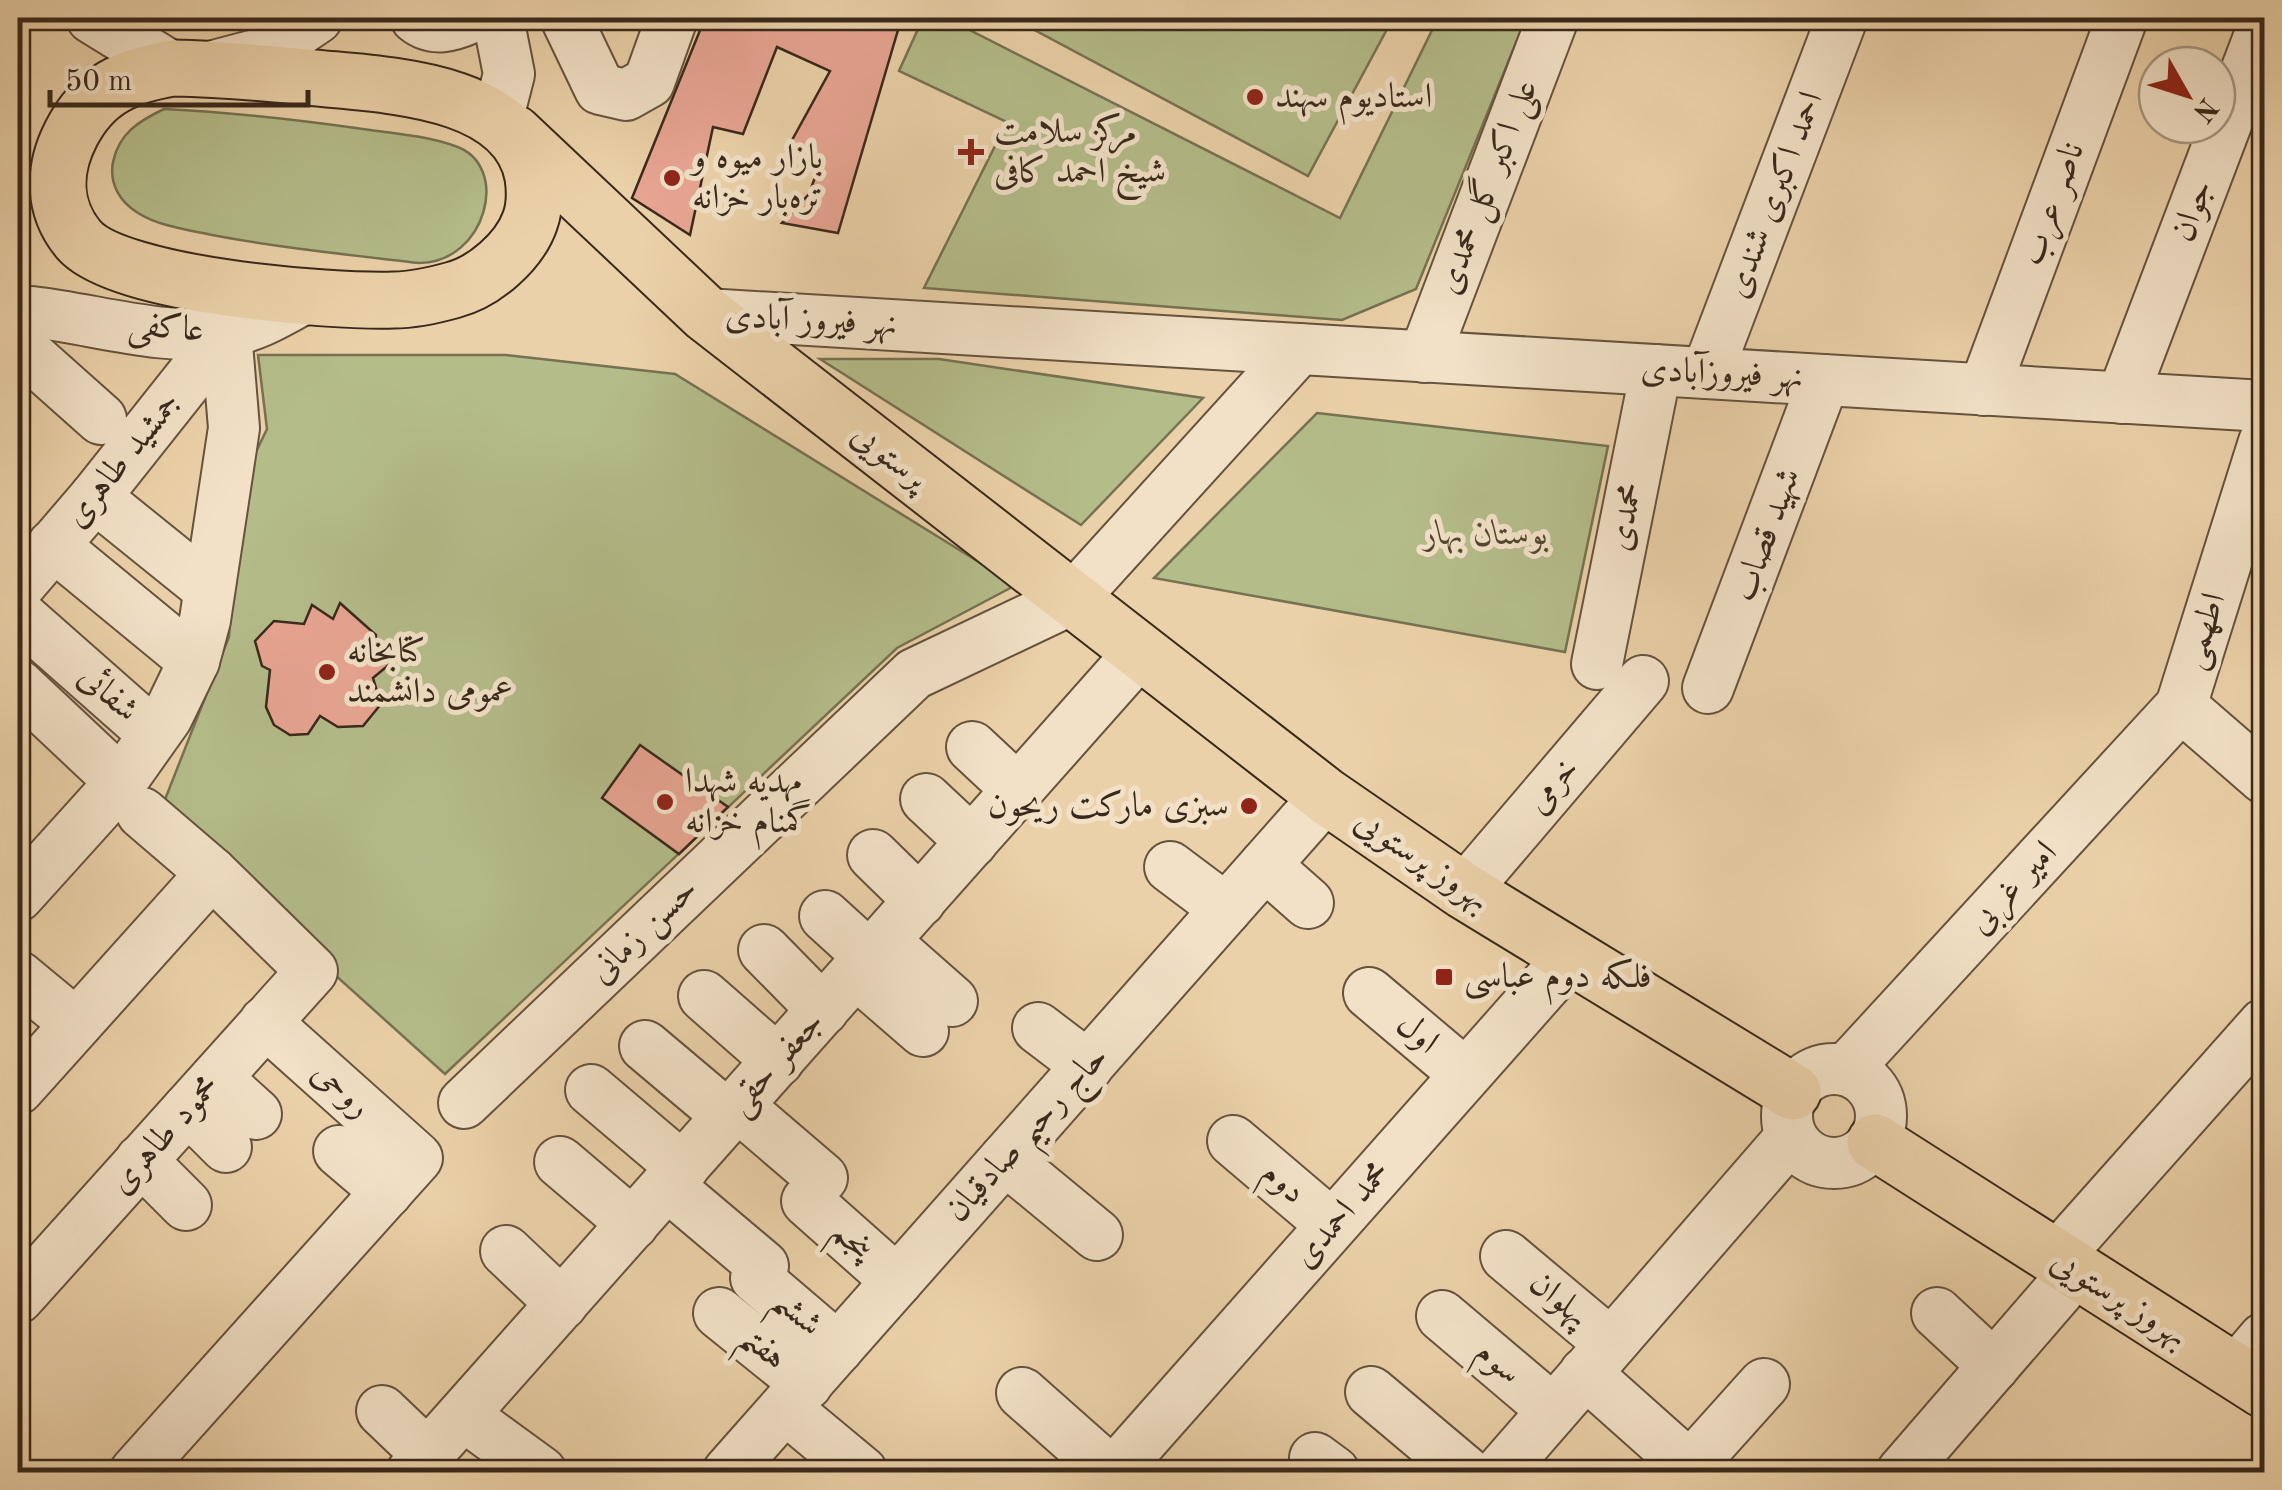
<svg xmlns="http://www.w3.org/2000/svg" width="2282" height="1490" font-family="'Old Standard TT',Amiri,serif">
	<rect width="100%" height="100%" fill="#ebd1a9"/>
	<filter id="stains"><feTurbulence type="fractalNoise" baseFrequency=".002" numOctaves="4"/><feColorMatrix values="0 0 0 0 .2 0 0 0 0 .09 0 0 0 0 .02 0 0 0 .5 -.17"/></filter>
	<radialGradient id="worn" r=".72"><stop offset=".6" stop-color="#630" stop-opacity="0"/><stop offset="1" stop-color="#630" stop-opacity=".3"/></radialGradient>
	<g fill="#b4bc8a" stroke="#767252" stroke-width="2.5">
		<polygon points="923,18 946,18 1340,218 1438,18 1526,18 1416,289 1342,320 924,288 1007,122 899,71"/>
		<polygon points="1012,18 1393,18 1308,176"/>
		<path d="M 164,109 C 228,112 292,119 356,128 C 389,133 424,135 455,146 C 512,165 486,263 419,263 C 350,255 280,248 212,235 C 189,230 158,226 138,213 C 120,202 109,184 113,162 C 119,133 139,121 164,109 Z"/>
		<polygon points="258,355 506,355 675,374 1016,585 897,648 445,1074 263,910 164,802 229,637 240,485 267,429"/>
		<polygon points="820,359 939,359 1203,398 1081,525"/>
		<polygon points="1317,413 1608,446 1565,652 1154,578"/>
	</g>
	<g fill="#e8a593" stroke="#39291b" stroke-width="2.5">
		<polygon points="705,18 861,18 898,30 838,233 782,223 809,194 822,158 786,151 830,71 777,47 743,134 713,127 690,235 632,198"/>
		<polygon points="340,603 376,635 374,653 391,663 373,678 381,704 363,726 338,727 320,716 308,734 290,735 274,725 266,707 270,670 262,666 255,641 274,621 304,624 312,605 333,619"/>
		<polygon points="640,745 728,807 679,854 602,798"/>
	</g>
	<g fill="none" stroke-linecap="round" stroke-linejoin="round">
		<defs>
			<g id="minor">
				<polyline points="92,18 173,68"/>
				<path d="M 416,18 C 433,32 452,26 470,18"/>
				<polyline points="566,18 600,89 626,95 649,82 672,18"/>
				<polyline points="210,67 267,52 317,18"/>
				<polyline points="497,121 509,74 498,18"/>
				<polyline points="706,314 2264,406"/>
				<path d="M 18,318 L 32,312 C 95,319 160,341 223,332 C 254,328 281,311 308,296"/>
				<polyline points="18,345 101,419"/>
				<polyline points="1424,357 1553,18"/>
				<polyline points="1707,373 1842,18"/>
				<polyline points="1984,390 2122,18"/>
				<polyline points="2122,398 2264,24"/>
				<polyline points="95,497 209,589"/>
				<polyline points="53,545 194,661"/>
				<polyline points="18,587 95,497 226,332"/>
				<polyline points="18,614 154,734"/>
				<polyline points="1597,664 1656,370"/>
				<polyline points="18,685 121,782"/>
				<polyline points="1708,688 1824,380"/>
				<polyline points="2181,706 2264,778"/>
				<polyline points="972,747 1018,790"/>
				<polyline points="926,799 972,842"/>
				<polyline points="873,855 920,901"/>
				<polyline points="1265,865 1308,903"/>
				<polyline points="1170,867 1226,909"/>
				<polyline points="1464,891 1643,681"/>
				<polyline points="18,896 121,782 167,717 194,661 205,620 234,428 226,332"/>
				<polyline points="825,916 870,957"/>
				<polyline points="884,941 952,1001"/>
				<polyline points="764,950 823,1010"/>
				<polyline points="856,973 923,1031"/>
				<polyline points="18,976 76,1024"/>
				<polyline points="1369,993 1465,1074"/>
				<polyline points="704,996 778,1061"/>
				<polyline points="1038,1028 1088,1066"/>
				<polyline points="645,1046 728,1116"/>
				<circle cx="1834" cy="1116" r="47"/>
				<polyline points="1846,1070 2181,706 2264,442"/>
				<polyline points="216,1078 256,1114"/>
				<polyline points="18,1089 212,873"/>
				<polyline points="591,1090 683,1168"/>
				<polyline points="464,1103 914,674 1072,599 1299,349"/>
				<polyline points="738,1106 822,1178"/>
				<polyline points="188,1109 226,1147"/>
				<polyline points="1233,1141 1332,1225"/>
				<polyline points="339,1151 387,1192"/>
				<polyline points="1005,1159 1097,1235"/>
				<polyline points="141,1160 186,1205"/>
				<polyline points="560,1162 633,1224"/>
				<polyline points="667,1185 763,1266"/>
				<polyline points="807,1201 897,1281"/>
				<polyline points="506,1251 562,1304"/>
				<polyline points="1506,1256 1611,1344"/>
				<polyline points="2055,1259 2264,1024"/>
				<polyline points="756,1278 838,1348"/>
				<polyline points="18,1298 312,971 212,873 142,813"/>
				<polyline points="719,1313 807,1384"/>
				<polyline points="1937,1313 1994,1366"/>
				<polyline points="1442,1316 1553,1410"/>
				<polyline points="2235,1372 2264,1338"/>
				<polyline points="1585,1373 1696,1472"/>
				<polyline points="1371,1392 1466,1472"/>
				<polyline points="1022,1393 1111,1472"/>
				<polyline points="785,1408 862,1472"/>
				<polyline points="382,1411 428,1455"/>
				<polyline points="463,1415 541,1472"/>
				<polyline points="1315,1458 1334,1472"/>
				<polyline points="135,1472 417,1158 265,1022"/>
				<polyline points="412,1472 1139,653"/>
				<polyline points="728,1472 1326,796"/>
				<polyline points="1114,1472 1570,957"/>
				<polyline points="1500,1472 1791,1137"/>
				<polyline points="1685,1472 1764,1384"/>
				<polyline points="1902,1472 2075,1272"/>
			</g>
			<g id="major">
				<path d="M 173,68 C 222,69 268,73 316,78 C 387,85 518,89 533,177 C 535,191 535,207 530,221 C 519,252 484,282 453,290 C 435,295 413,300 394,300 C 331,302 119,286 79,240 C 52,208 53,169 71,134 C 94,89 126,76 173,68 Z"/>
				<polyline points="514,133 706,314 1326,796 1464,891 1793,1092"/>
				<polyline points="1875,1142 2264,1390"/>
			</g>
		</defs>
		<use href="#minor" stroke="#66533e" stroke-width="54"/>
		<use href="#major" stroke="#39291b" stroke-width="59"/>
		<use href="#minor" stroke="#f2e1c7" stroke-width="50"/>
		<use href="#major" stroke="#ebd1a9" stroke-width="55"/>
	</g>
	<g fill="#8f2418" stroke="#f2e1c7" stroke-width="4">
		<circle cx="1255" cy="97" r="10"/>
		<path d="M966 137h10v10h10v10h-10v10h-10v-10h-10v-10h10z"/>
		<circle cx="672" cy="178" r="10"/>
		<circle cx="327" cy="672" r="10"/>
		<circle cx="665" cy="802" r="10"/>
		<circle cx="1249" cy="806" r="10"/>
		<rect x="1434" y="967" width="20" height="20" rx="5"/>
	</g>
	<g text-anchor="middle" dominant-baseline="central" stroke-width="10" stroke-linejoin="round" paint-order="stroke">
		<g font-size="35" fill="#39291b" stroke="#f2e1c7" text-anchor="start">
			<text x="1275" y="97">استادیوم سهند</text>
			<text x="994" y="132">مرکز سلامت<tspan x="994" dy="40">شیخ احمد کافی</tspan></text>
			<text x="692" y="158">بازار میوه و<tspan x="692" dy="40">تره‌بار خزانه</tspan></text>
			<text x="347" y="652">کتابخانه<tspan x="347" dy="40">عمومی دانشمند</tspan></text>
			<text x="685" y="782">مهدیه شهدا<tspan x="685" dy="40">گمنام خزانه</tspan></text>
			<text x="1229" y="806" text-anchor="end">سبزی مارکت ریحون</text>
			<text x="1464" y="977">فلکه دوم عباسی</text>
		</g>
		<g font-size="35" fill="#39291b" stroke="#f2e1c7">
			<text transform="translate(1488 187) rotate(-69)">علی اکبر گل محمدی</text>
			<text transform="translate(1775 195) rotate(-69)">احمد اکبری شندی</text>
			<text transform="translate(2053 204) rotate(-70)">ناصر عرب</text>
			<text transform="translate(2193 211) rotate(-69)">جوان</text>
			<text transform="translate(811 321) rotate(3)">نهر فیروز آبادی</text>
			<text transform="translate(166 328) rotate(5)">عاکفی</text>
			<text transform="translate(1722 374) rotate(3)">نهر فیروزآبادی</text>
			<text transform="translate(889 457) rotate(38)">پرستویی</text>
			<text transform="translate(123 460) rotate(-51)">جمشید طاهری</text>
			<text transform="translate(1626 517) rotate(-79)">محمدی</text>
			<text transform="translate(1767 535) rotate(-70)">شهید قصاب</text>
			<text transform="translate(2204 631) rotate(-72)">اطهمی</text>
			<text transform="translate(108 694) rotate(41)">شفائی</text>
			<text transform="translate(1553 786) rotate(-50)">خرمی</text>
			<text transform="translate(1422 861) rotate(34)">بهروز پرستویی</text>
			<text transform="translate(2013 888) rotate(-47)">امیر غربی</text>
			<text transform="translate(644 931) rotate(-44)">حسن زمانی</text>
			<text transform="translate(1417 1034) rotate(40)">اول</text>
			<text transform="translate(776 1063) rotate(-48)">جعفر حقی</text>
			<text transform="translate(341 1090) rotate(42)">روحی</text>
			<text transform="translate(1027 1134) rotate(-48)">حاج رحیم صادقیان</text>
			<text transform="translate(165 1135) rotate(-48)">محمود طاهری</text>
			<text transform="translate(1283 1183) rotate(40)">دوم</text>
			<text transform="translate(1342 1215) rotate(-49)">محمد احمدی</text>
			<text transform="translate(852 1241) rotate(42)">پنجم</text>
			<text transform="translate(2119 1299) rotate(32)">بهروز پرستویی</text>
			<text transform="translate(1559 1300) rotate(40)">پهلوان</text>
			<text transform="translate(797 1313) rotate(41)">ششم</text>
			<text transform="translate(763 1348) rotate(39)">هفتم</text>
			<text transform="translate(1498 1363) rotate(40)">سوم</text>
		</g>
		<g font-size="35" font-style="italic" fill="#524631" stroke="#f2e1c7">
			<text x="1486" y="534">بوستان بهار</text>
		</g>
	</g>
	<rect width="2282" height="1490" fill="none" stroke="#ebd1a9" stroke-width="60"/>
	<rect x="20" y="20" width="2242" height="1450" fill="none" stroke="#39291b" stroke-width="5"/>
	<rect x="30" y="30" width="2222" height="1430" fill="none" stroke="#39291b" stroke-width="2.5"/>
	<g transform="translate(2187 95) rotate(129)"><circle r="48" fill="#f2e1c7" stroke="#a89782" stroke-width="2.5"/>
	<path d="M0-8L18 38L0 25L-18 38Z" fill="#8f2418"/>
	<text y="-15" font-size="28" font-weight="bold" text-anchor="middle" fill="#39291b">N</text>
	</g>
	<path d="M50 90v15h258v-15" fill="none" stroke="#39291b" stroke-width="5"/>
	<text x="65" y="90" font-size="30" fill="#39291b" stroke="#f2e1c7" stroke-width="8" paint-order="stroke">50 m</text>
	<rect width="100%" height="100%" filter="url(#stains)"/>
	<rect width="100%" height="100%" fill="url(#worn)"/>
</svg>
